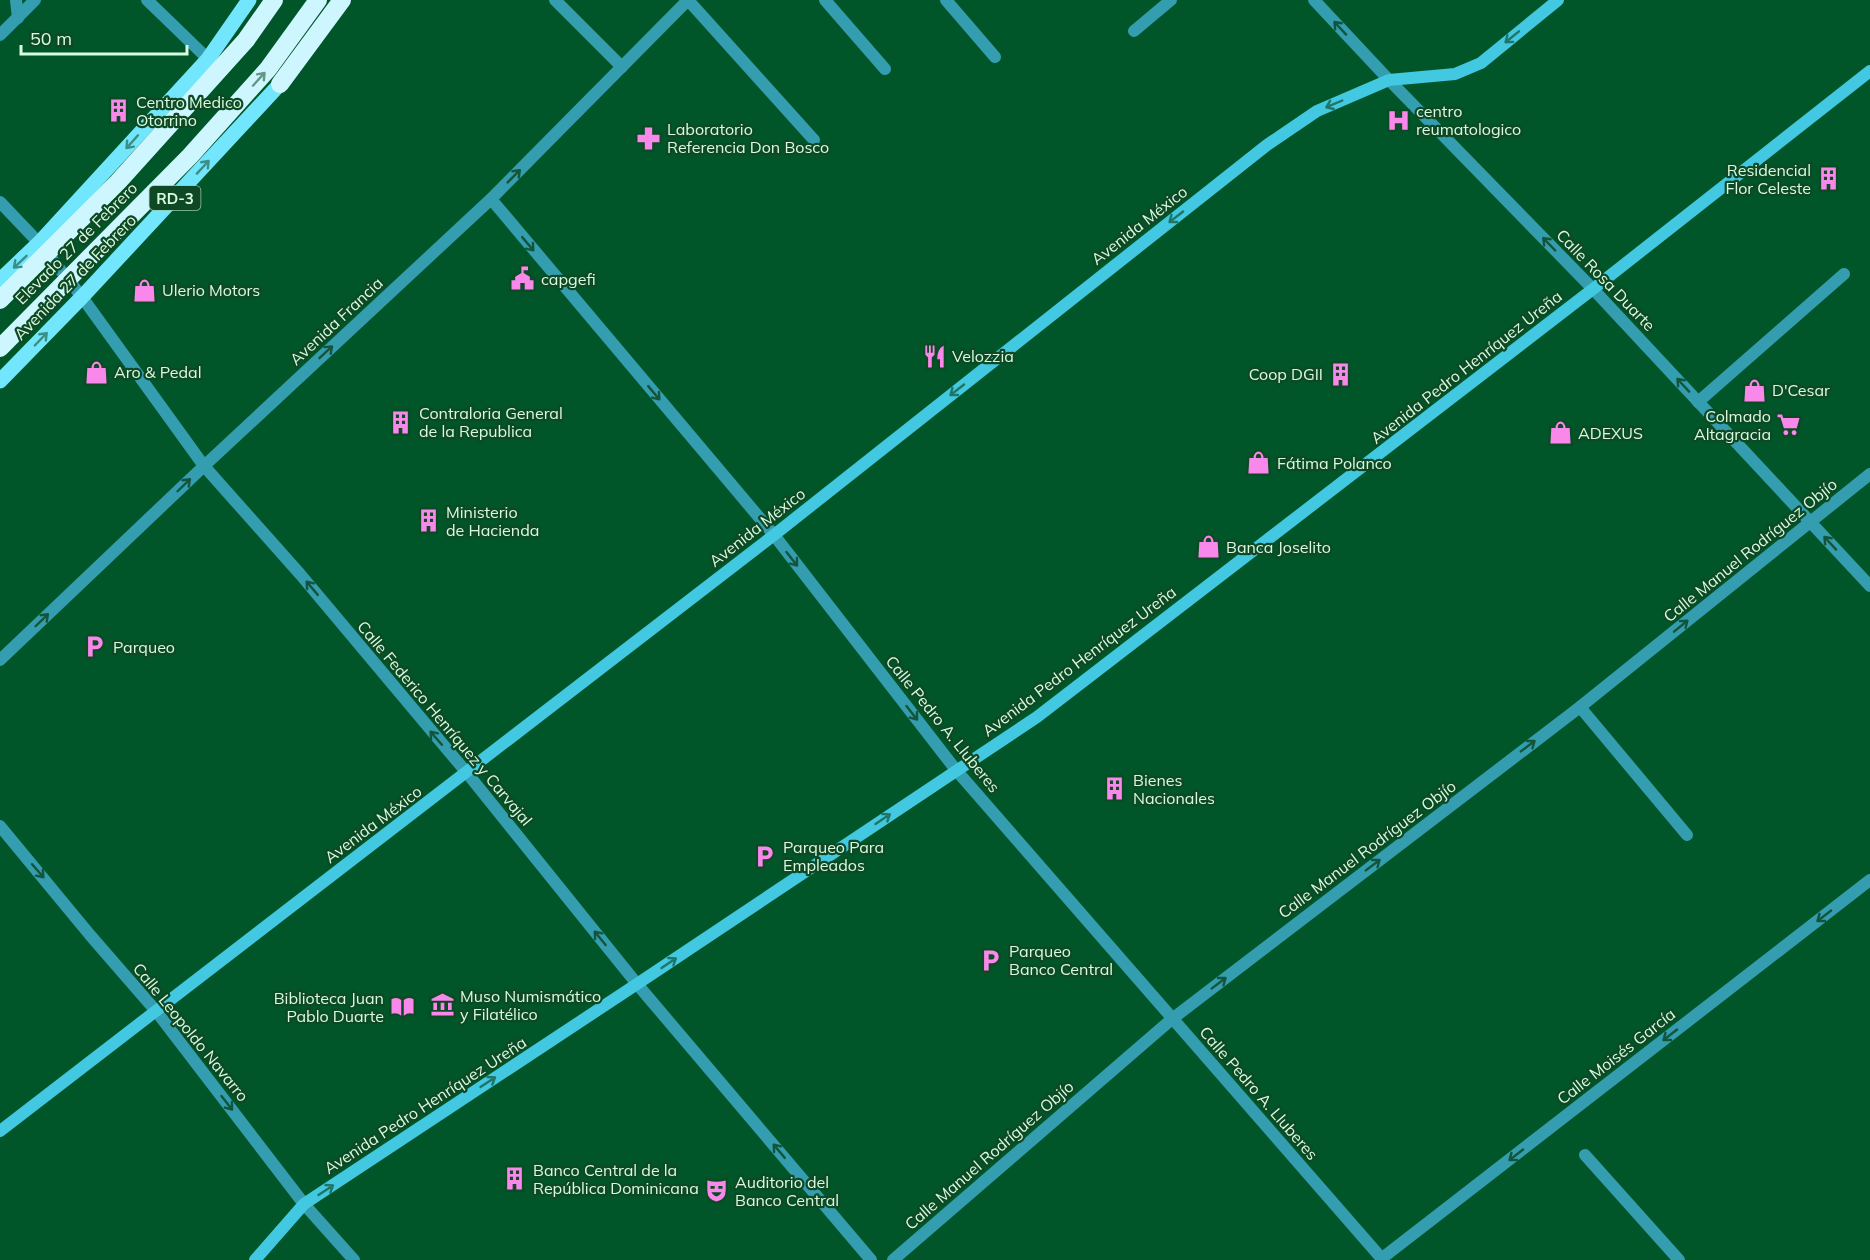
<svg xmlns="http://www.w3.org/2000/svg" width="1870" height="1260" font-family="Mulish,sans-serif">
	<rect width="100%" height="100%" fill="#005628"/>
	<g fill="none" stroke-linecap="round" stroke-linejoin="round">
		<g stroke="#349db0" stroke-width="12">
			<polyline points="16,0 18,18"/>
			<polyline points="147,0 208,59"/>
			<polyline points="555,0 622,67"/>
			<polyline points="688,0 814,140"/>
			<polyline points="825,0 885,69"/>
			<polyline points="946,0 995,57"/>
			<polyline points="1314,0 1389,80 1593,289 1870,586"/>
			<polyline points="1134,31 1171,0"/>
			<polyline points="491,199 774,535 956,770 1383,1260"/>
			<polyline points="0,202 39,243 82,297 204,466 300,574 467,773 637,984 871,1260"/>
			<polyline points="1698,402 1844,274"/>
			<polyline points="0,660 204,466 491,199 688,0"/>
			<polyline points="1580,707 1687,835"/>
			<polyline points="1585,1155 1679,1260"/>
			<polyline points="1381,1259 1870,880"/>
			<polyline points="893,1260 1172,1019 1580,707 1870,474"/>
		</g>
		<g stroke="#349db0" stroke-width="12">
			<polyline points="0,35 35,0"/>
			<polyline points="0,826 90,935 156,1011 304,1204 354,1260"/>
		</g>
		<g stroke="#42c8e0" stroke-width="12">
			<polyline points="0,1131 774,535 1267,145 1317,111 1389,80 1455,74 1481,63 1558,0"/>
			<polyline points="255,1260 304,1204 637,984 1037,717 1593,289 1870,71"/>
		</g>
		<g stroke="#71e6fc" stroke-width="15">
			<polyline points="0,280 39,243 208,59 249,0"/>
			<polyline points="0,381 82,297 280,84 286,74"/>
		</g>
		<polyline stroke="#cef6ff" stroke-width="18" points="280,84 342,0"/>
		<g stroke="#cef6ff" stroke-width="18">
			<polyline points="0,300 118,182 246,40 274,0"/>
			<polyline points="0,348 190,156 268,69 318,0"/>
		</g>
	</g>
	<defs><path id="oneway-shaft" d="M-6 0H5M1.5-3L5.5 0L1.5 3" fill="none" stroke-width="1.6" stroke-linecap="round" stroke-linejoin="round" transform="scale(1.5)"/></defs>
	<g stroke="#14553a">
		<use href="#oneway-shaft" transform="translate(1340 28) rotate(-133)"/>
		<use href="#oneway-shaft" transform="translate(514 176) rotate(-45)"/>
		<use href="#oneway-shaft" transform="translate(528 244) rotate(50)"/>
		<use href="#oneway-shaft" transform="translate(1549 244) rotate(-134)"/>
		<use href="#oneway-shaft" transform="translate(326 352) rotate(-43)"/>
		<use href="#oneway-shaft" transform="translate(1683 385) rotate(-133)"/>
		<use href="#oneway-shaft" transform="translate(654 393) rotate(50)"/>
		<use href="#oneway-shaft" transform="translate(184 485) rotate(-44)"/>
		<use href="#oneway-shaft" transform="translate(1830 543) rotate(-133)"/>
		<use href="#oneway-shaft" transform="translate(792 559) rotate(52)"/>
		<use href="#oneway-shaft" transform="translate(312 588) rotate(-130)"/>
		<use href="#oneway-shaft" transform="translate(42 620) rotate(-44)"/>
		<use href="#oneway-shaft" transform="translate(1681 626) rotate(-39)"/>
		<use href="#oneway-shaft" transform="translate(912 713) rotate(52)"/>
		<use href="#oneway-shaft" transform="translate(436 738) rotate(-131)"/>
		<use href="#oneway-shaft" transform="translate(1528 746) rotate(-37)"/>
		<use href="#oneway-shaft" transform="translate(1373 865) rotate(-37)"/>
		<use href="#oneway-shaft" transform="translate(38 871) rotate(49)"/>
		<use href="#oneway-shaft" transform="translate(1824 916) rotate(142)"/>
		<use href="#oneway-shaft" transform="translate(600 938) rotate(-129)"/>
		<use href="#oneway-shaft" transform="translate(1219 983) rotate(-37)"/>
		<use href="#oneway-shaft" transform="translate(1670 1035) rotate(142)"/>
		<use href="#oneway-shaft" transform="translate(227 1103) rotate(52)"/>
		<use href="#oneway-shaft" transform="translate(779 1151) rotate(-130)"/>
		<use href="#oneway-shaft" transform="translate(1516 1155) rotate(142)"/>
	</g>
	<g stroke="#207566">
		<use href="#oneway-shaft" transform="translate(1512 37) rotate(141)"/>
		<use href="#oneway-shaft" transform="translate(1334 104) rotate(157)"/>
		<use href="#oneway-shaft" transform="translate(1176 217) rotate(142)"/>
		<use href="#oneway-shaft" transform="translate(957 390) rotate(142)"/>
		<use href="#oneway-shaft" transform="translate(883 819) rotate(-34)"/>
		<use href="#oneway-shaft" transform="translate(669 963) rotate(-34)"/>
		<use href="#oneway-shaft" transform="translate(488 1082) rotate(-33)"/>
		<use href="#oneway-shaft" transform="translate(326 1190) rotate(-33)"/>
	</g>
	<use stroke="#649687" href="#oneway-shaft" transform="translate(259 79) rotate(-48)"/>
	<g stroke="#3b8f86">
		<use href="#oneway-shaft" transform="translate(132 142) rotate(132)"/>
		<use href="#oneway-shaft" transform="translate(203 167) rotate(-47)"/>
		<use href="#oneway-shaft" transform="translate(20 262) rotate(137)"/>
		<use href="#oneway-shaft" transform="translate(41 339) rotate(-46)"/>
	</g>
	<defs>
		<symbol id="building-bare" viewBox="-9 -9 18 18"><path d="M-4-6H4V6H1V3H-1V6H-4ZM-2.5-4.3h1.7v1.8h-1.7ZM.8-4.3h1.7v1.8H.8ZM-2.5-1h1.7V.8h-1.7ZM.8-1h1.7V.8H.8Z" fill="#f888ea" stroke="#0e4825" stroke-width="2.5" paint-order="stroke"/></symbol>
		<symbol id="hospital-bare" viewBox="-9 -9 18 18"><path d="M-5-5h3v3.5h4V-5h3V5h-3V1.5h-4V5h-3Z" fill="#f888ea" stroke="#0e4825" stroke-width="2.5" paint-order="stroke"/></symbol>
		<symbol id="pharmacy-bare" viewBox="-9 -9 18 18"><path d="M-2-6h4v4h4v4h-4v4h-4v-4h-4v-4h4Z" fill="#f888ea" stroke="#0e4825" stroke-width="2.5" paint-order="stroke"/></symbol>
		<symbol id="civic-bare" viewBox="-9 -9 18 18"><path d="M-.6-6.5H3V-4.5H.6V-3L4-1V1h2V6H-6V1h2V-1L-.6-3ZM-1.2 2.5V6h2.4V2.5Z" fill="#f888ea" stroke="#0e4825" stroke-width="2.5" paint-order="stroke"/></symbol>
		<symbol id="shop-bare" viewBox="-9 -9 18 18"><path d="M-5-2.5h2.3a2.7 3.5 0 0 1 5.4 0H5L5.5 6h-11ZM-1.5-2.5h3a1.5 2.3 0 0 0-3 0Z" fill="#f888ea" stroke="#0e4825" stroke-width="2.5" paint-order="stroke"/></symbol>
		<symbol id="restaurant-bare" viewBox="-9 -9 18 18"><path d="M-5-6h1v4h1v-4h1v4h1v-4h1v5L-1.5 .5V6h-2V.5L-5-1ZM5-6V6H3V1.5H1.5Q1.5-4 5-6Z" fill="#f888ea" stroke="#0e4825" stroke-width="2.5" paint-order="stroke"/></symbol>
		<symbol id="supermarket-bare" viewBox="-9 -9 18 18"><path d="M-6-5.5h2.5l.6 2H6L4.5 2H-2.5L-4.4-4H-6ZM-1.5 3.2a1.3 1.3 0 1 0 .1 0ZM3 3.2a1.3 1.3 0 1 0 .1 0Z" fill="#f888ea" stroke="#0e4825" stroke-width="2.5" paint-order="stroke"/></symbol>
		<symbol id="parking-bare" viewBox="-9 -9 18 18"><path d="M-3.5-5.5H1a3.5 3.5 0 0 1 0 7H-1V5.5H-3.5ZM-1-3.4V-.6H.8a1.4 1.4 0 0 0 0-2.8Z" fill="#f888ea" stroke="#0e4825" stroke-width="2.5" paint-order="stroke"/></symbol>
		<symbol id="museum-bare" viewBox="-9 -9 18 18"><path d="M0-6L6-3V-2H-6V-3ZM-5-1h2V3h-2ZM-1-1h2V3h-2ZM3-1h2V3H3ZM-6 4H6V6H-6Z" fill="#f888ea" stroke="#0e4825" stroke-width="2.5" paint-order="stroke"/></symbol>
		<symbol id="library-bare" viewBox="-9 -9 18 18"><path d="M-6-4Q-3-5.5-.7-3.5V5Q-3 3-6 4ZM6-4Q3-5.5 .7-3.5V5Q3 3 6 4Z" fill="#f888ea" stroke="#0e4825" stroke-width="2.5" paint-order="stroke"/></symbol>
		<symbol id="theatre-bare" viewBox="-9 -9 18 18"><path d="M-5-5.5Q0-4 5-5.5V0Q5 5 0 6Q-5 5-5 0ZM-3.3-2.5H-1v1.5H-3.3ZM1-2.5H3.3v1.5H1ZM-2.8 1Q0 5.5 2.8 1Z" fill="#f888ea" stroke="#0e4825" stroke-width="2.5" paint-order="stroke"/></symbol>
	</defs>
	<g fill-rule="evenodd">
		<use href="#building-bare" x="102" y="94" width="33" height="33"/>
		<use href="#hospital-bare" x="1382" y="104" width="33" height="33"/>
		<use href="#pharmacy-bare" x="632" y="122" width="33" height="33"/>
		<use href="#building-bare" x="1812" y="162" width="33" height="33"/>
		<use href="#civic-bare" x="506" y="262" width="33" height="33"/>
		<use href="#shop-bare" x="128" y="274" width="33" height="33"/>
		<use href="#restaurant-bare" x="918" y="340" width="33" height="33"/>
		<use href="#shop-bare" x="80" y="356" width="33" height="33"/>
		<use href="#building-bare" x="1324" y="358" width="33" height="33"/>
		<use href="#shop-bare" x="1738" y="374" width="33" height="33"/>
		<use href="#building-bare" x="384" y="406" width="33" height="33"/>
		<use href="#supermarket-bare" x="1772" y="408" width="33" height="33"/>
		<use href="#shop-bare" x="1544" y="416" width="33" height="33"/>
		<use href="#shop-bare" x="1242" y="446" width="33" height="33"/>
		<use href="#building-bare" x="412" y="504" width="33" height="33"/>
		<use href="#shop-bare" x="1192" y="530" width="33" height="33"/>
		<use href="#parking-bare" x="78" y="630" width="33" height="33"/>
		<use href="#building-bare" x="1098" y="772" width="33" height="33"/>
		<use href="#parking-bare" x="748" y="840" width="33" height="33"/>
		<use href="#parking-bare" x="974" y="944" width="33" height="33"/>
		<use href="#museum-bare" x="426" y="988" width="33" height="33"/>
		<use href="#library-bare" x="386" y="990" width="33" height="33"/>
		<use href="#building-bare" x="498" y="1162" width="33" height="33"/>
		<use href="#theatre-bare" x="700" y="1174" width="33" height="33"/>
	</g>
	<g text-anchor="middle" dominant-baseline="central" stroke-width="4.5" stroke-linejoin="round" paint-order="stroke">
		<rect fill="#0e4825" stroke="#9bc6a8" stroke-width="1.5" x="149.5" y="186" width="51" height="24" rx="4.5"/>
		<g font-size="15" font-weight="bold" fill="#d8fce0">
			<text x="175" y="198">RD-3</text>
		</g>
		<g font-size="16" fill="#d8fce0" stroke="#0e4825" text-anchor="start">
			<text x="136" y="102">Centro Medico<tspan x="136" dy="18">Otorrino</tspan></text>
			<text x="1416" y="111">centro<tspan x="1416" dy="18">reumatologico</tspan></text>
			<text x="667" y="129">Laboratorio<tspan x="667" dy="18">Referencia Don Bosco</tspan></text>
			<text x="1811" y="170" text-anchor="end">Residencial<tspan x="1811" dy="18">Flor Celeste</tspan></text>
			<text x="541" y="279">capgefi</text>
			<text x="162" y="290">Ulerio Motors</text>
			<text x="952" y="356">Velozzia</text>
			<text x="114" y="372">Aro &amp; Pedal</text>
			<text x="1323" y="374" text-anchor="end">Coop DGII</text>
			<text x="1772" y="390">D'Cesar</text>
			<text x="419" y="413">Contraloria General<tspan x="419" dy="18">de la Republica</tspan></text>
			<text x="1771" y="416" text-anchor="end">Colmado<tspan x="1771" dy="18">Altagracia</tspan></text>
			<text x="1578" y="433">ADEXUS</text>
			<text x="1277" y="463">Fátima Polanco</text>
			<text x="446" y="512">Ministerio<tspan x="446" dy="18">de Hacienda</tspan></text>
			<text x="1226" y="547">Banca Joselito</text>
			<text x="113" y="647">Parqueo</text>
			<text x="1133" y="780">Bienes<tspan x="1133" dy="18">Nacionales</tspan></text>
			<text x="783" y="847">Parqueo Para<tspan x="783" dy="18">Empleados</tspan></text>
			<text x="1009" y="951">Parqueo<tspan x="1009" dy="18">Banco Central</tspan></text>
			<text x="460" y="996">Muso Numismático<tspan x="460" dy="18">y Filatélico</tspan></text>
			<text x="384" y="998" text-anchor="end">Biblioteca Juan<tspan x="384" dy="18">Pablo Duarte</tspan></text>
			<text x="533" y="1170">Banco Central de la<tspan x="533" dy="18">República Dominicana</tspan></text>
			<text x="735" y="1182">Auditorio del<tspan x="735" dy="18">Banco Central</tspan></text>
		</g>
		<g font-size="16" fill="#d8fce0" stroke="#0e4825">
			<text transform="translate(1139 225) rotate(-38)">Avenida México</text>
			<text transform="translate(76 243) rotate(-45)">Elevado 27 de Febrero</text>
			<text transform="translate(75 277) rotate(-46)">Avenida 27 de Febrero</text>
			<text transform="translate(1606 280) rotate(46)">Calle Rosa Duarte</text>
			<text transform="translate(336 321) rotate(-43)">Avenida Francia</text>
			<text transform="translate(1466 367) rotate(-38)">Avenida Pedro Henríquez Ureña</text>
			<text transform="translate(757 527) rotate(-38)">Avenida México</text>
			<text transform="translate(1750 550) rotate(-39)">Calle Manuel Rodríguez Objío</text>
			<text transform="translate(1079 661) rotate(-37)">Avenida Pedro Henríquez Ureña</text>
			<text transform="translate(445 723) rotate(50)">Calle Federico Henríquez y Carvajal</text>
			<text transform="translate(943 724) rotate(51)">Calle Pedro A. Lluberes</text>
			<text transform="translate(373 824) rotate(-37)">Avenida México</text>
			<text transform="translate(1367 849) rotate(-37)">Calle Manuel Rodríguez Objío</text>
			<text transform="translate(191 1032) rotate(51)">Calle Leopoldo Navarro</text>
			<text transform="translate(1616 1056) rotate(-38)">Calle Moisés García</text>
			<text transform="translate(1259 1093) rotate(49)">Calle Pedro A. Lluberes</text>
			<text transform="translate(425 1105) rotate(-33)">Avenida Pedro Henríquez Ureña</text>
			<text transform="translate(989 1155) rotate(-41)">Calle Manuel Rodríguez Objío</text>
		</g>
	</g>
	<path d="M21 45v9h166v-9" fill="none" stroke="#d8fce0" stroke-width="3"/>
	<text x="30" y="45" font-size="18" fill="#d8fce0" stroke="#0e4825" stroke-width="4.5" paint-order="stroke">50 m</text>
</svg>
